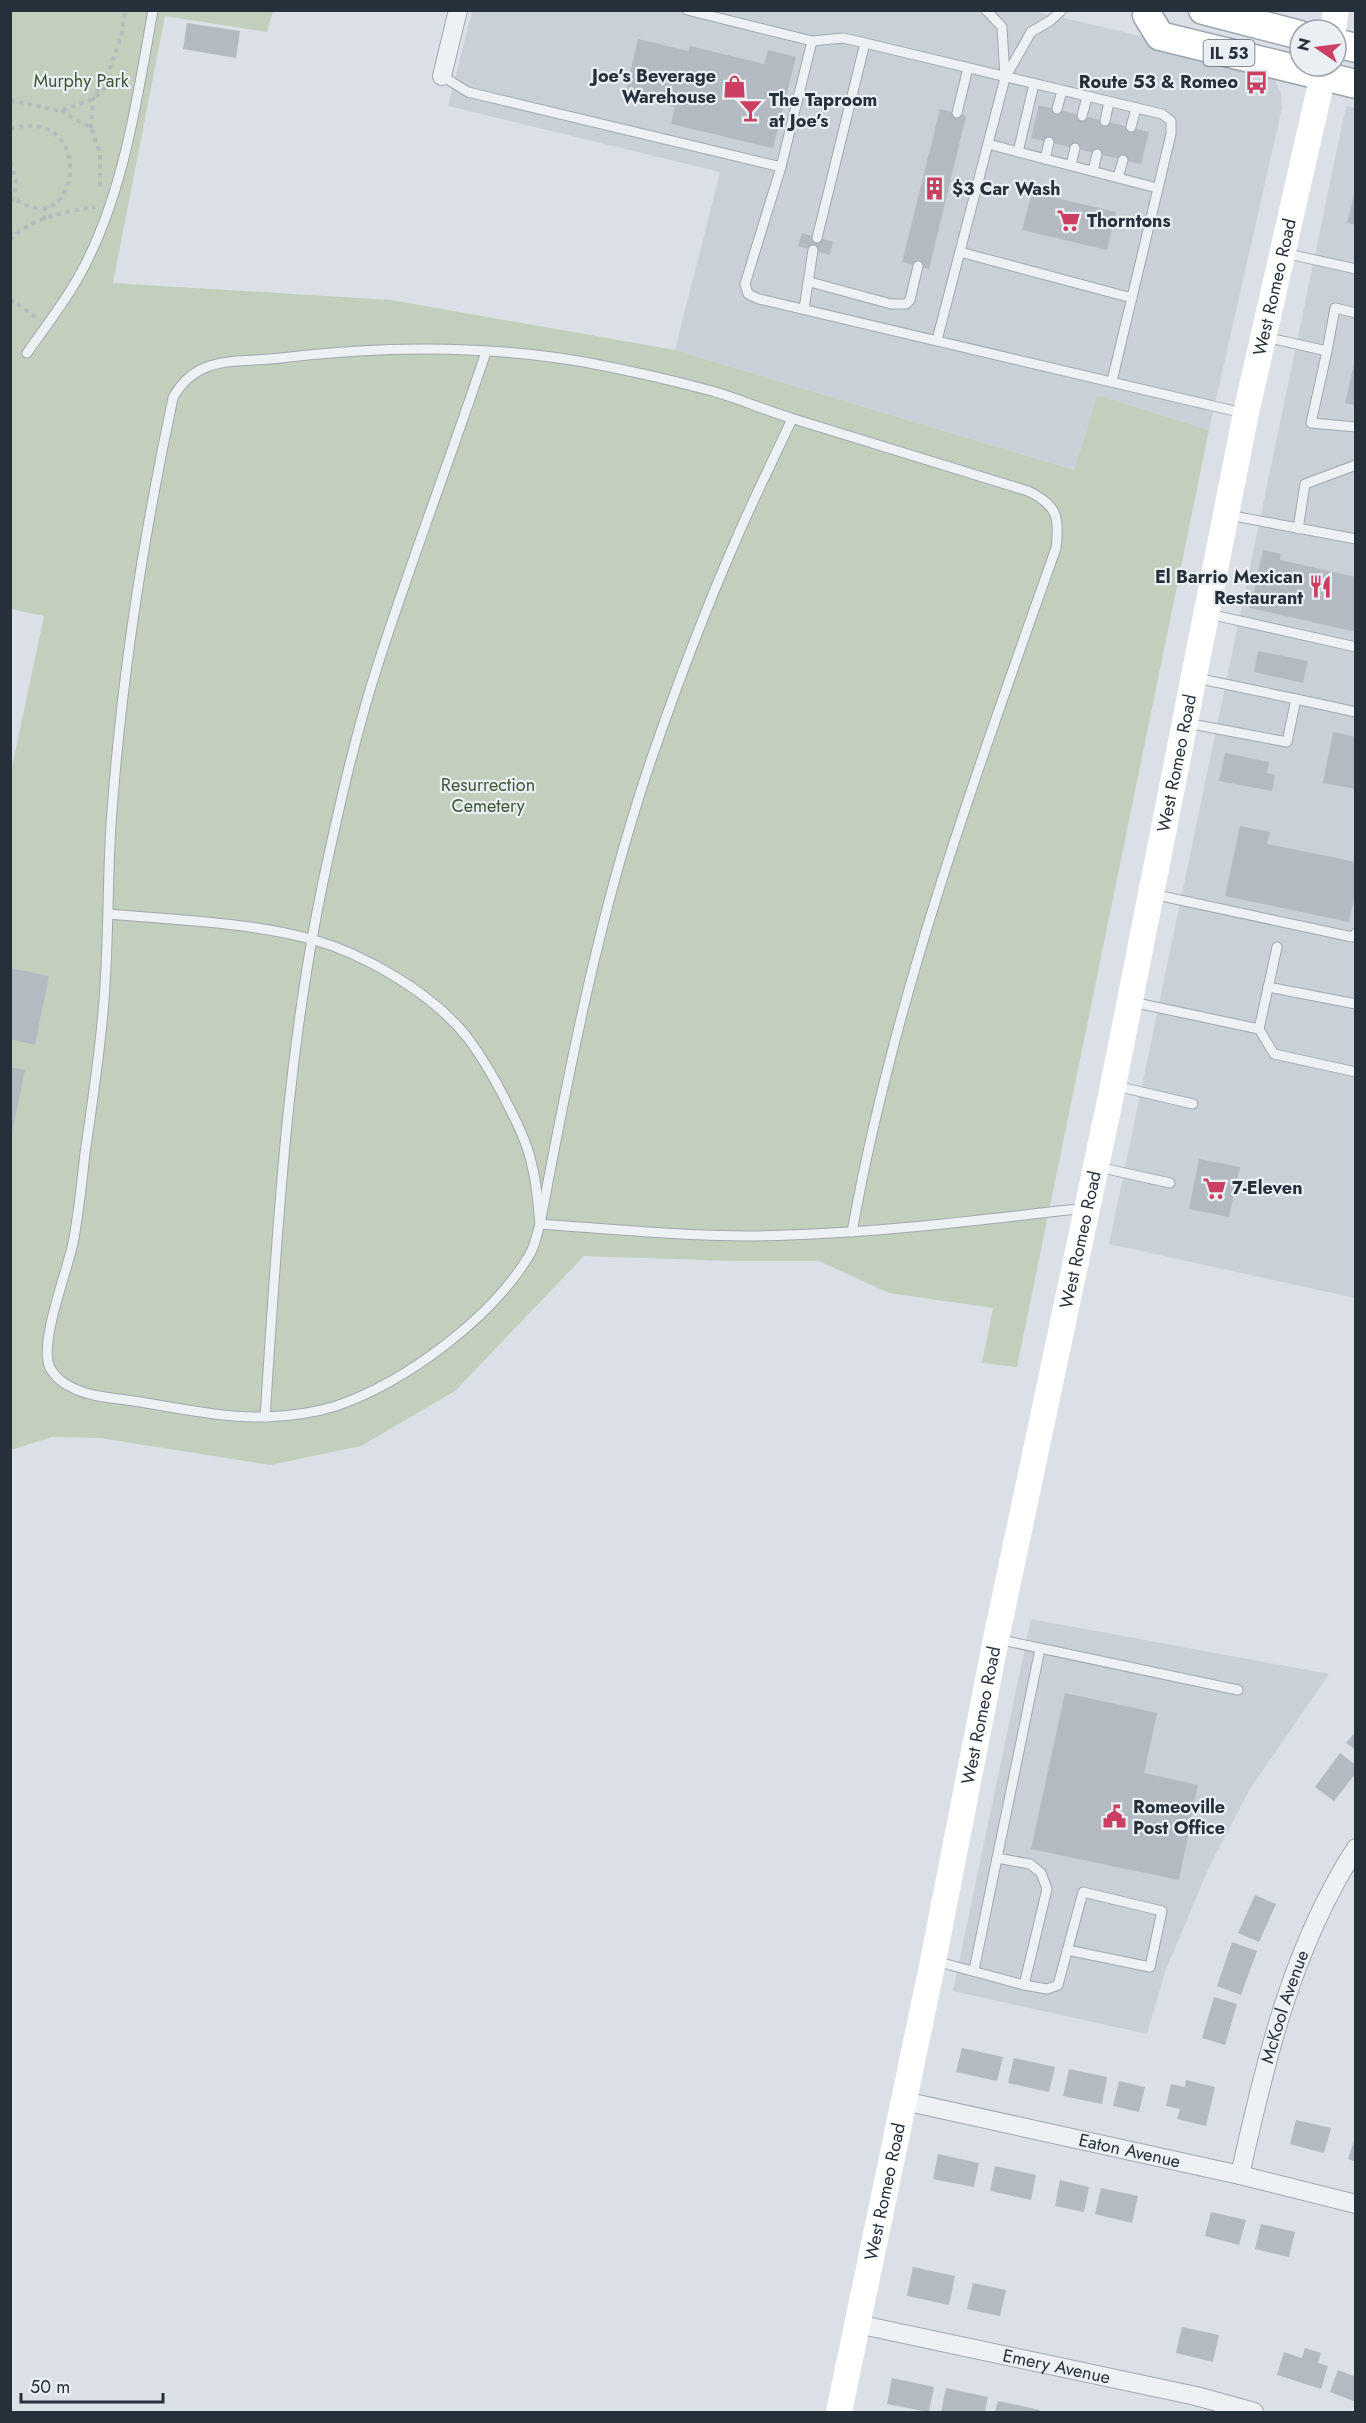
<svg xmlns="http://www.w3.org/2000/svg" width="1366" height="2423" font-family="Jost,sans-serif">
	<rect width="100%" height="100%" fill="#dbe0e6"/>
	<g fill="#c9d0d7">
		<polygon points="1029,10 1253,62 1266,69 1275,80 1281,93 1282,108 1209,430 1097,395 1074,470 675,350 720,172 448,106 472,11"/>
		<polygon points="1346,106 1356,108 1355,1298 1109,1244"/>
		<polygon points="1031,1619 1329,1674 1250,1789 1210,1865 1165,1972 1147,2034 953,1991"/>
	</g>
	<polygon fill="#c3cfbd" points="11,11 273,11 267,32 165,16 113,283 391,300 675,350 1074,470 1097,395 1209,430 1017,1367 982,1363 993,1308 889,1293 819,1261 733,1261 584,1256 455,1391 361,1446 270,1465 100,1438 52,1437 11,1450 10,776 44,616 11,609"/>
	<g fill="#b3bac2">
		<polygon points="187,23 240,31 236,58 183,49"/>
		<polygon points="638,39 688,51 690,46 764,64 768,50 796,57 773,148 671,124 675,107 625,95"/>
		<polygon points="1039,105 1149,132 1141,164 1031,138"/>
		<polygon points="940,109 966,116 929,269 902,262"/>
		<polygon points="1355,190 1356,190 1356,225 1347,223"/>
		<polygon points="1032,192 1116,212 1107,250 1022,230"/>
		<polygon points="802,233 833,242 830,255 798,246"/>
		<polygon points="1355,360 1356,360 1356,405 1345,403"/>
		<polygon points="1263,550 1281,554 1280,560 1356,577 1356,632 1250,608"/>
		<polygon points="1258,651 1308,661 1303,683 1254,672"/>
		<polygon points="1333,732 1356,737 1356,789 1323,783"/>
		<polygon points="1225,753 1269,762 1267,773 1275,775 1272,791 1219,781"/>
		<polygon points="1240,826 1270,832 1267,844 1356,862 1356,889 1349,922 1225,896"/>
		<polygon points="10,968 49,976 35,1045 10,1039"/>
		<polygon points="10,1067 25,1070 12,1133 10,1133"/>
		<polygon points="1199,1159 1240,1167 1229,1217 1189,1209"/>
		<polygon points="1065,1693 1157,1713 1144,1773 1198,1785 1179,1880 1031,1849"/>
		<polygon points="1356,1731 1356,1750 1346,1743"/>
		<polygon points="1340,1753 1356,1765 1356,1773 1334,1801 1315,1787"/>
		<polygon points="1255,1895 1276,1904 1259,1942 1238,1933"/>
		<polygon points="1232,1942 1257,1951 1241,1995 1217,1986"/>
		<polygon points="1214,1997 1237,2004 1225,2045 1202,2038"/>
		<polygon points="962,2048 1003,2057 997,2081 956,2072"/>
		<polygon points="1014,2058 1055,2067 1049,2092 1008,2083"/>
		<polygon points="1069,2069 1107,2077 1102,2104 1063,2096"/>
		<polygon points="1186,2080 1215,2087 1206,2126 1177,2119 1180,2109 1166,2106 1171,2084 1185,2087"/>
		<polygon points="1119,2081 1145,2087 1139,2112 1113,2106"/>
		<polygon points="1296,2120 1331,2128 1324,2153 1290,2144"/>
		<polygon points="1355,2137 1356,2137 1356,2162 1348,2159"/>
		<polygon points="938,2154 979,2163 974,2187 933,2179"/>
		<polygon points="995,2166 1036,2175 1031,2200 990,2191"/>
		<polygon points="1060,2180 1089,2187 1084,2212 1055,2206"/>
		<polygon points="1101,2188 1138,2196 1132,2223 1095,2214"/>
		<polygon points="1211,2212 1246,2220 1239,2245 1205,2236"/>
		<polygon points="1261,2224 1295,2232 1289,2257 1255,2249"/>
		<polygon points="913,2267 955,2276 949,2305 907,2296"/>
		<polygon points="973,2283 1006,2290 1000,2316 967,2309"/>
		<polygon points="1182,2327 1219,2335 1213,2362 1176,2353"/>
		<polygon points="1305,2348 1321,2353 1318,2363 1328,2366 1321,2389 1277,2375 1284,2352 1302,2358"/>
		<polygon points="1338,2370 1356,2377 1356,2402 1330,2392"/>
		<polygon points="892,2378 934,2387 929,2412 887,2404"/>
		<polygon points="946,2388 988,2397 985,2412 941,2412"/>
		<polygon points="998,2401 1040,2410 1039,2412 995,2412"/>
	</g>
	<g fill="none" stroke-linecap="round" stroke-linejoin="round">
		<defs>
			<g id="service">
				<polyline points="687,10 812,41 843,38 865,43 1162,114 1171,121 1171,134 1112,381"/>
				<polyline points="986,10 1002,27 1005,78"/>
				<polyline points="812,41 781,167 745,284 748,294 759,299 1243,413"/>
				<polyline points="442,76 468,92 781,167"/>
				<polyline points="1057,109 1062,91"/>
				<polyline points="957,113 968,68"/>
				<polyline points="1082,116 1087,97"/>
				<polyline points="1105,121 1109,102"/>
				<polyline points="1131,127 1136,108"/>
				<polyline points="988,144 1157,188"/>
				<polyline points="1018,152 1034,84"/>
				<polyline points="1045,159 1049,142"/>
				<polyline points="1071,165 1075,148"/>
				<polyline points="1093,171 1097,154"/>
				<polyline points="1118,177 1123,160"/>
				<polyline points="817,238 865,43"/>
				<polyline points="960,252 1132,298"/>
				<polyline points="1284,253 1356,269"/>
				<polyline points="810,282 891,304 906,304 910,300 918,266"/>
				<polyline points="804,309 813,250"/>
				<polyline points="1265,337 1327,351 1311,423 1356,427"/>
				<polyline points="937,340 1005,78 1031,32 1050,21 1062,10"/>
				<polyline points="1327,351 1335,308 1356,313"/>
				<path d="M 27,353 C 48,323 71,294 87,261 C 125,185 138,94 153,10"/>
				<path d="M 792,419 C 773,460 753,500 735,542 C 703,615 675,690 649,766 C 599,915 569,1070 540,1224 C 537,1234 535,1245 530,1254 C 492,1318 406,1382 336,1406 C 314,1413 290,1416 266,1417 C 222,1418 178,1408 134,1401 C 114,1398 91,1397 73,1388 C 64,1384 55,1377 50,1368 C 38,1342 69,1268 74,1238 C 79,1210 82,1181 85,1153 C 92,1106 99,1059 103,1012 C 109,950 107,887 111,824 C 121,681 143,538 173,398 C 196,354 238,363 281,358 C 380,346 485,345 584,362 C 627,370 671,380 712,391 C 740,399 767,411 794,419 C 872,443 950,467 1028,491 C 1057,505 1060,517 1056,548 C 977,772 894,997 852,1232"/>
				<polyline points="1228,515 1356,539"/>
				<polyline points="1298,529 1305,484 1356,465"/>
				<polyline points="1209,614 1356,647"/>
				<polyline points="1296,699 1356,712"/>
				<polyline points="1186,723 1287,742 1296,699 1196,678"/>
				<polyline points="1152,894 1343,935 1352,937 1356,933"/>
				<path d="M 109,914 C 177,920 246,922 311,939 C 365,954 432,993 467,1037 C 483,1058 497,1083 509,1107 C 518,1125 528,1145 532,1166 C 537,1184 538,1205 540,1224 C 610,1229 680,1236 749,1236 C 862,1235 973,1221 1084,1208"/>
				<polyline points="1268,987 1356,1004"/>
				<polyline points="1132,1002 1259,1029 1274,1054 1356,1072"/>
				<polyline points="1259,1029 1277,947"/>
				<polyline points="1116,1086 1193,1104"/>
				<polyline points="1098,1167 1170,1183"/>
				<path d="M 265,1417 C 277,1238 286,1058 323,882 C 339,807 356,731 380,658 C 413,556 452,454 486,352"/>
				<polyline points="997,1639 1238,1690"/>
				<polyline points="997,1858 1030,1864 1041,1873 1047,1889 1024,1985"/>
				<polyline points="935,1961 1024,1985 1047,1989 1058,1985 1083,1892 1162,1911 1150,1967 1067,1950"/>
				<polyline points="974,1970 1040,1649"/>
			</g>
			<g id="minor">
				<polyline points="442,76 458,10"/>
				<path id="s1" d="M 904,2101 L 1240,2175 L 1356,2204"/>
				<path id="s2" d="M 1240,2175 C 1265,2062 1292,1947 1356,1848"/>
				<path id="s3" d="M 857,2324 L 1196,2396 L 1254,2412"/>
			</g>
			<g id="primary">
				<polyline points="1203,10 1300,35"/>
				<polyline points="1147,15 1160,36 1356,84"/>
				<polyline points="1336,43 1356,48"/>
			</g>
		</defs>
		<use href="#service" stroke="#a1a8af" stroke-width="11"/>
		<use href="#minor" stroke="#a1a8af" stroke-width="20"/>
		<use href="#primary" stroke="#9ba6b1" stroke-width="31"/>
		<g stroke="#b6bbc0" stroke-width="4" stroke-dasharray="4.5 4.5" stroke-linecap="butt">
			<polyline points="10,100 60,111 93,99 129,67"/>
			<polyline points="61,111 91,128 100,153 100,187"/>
			<polyline points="91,128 93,99 111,66 122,33 125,10"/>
			<path d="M 10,129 C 98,103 81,247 14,198 L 10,202"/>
			<polyline points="10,162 16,179 14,198"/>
			<polyline points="44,220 45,207"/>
			<polyline points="10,222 11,238"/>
			<path d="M 10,240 C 30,218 67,211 95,207"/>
			<polyline points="10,299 37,318"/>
		</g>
		<use href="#service" stroke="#eef1f4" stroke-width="9"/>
		<use href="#minor" stroke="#eef1f4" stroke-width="18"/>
		<g stroke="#fff" stroke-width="26">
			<polyline points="1333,30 1336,10"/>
			<path id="s4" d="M 839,2412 L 933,1961 L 996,1639 L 1113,1086 L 1246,413 L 1325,66"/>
		</g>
		<use href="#primary" stroke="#fff" stroke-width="28"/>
	</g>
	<defs>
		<symbol id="bus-bare" viewBox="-9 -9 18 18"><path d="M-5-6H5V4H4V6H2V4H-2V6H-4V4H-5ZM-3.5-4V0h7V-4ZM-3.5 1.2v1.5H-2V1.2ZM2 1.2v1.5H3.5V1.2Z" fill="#cb4062" stroke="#eaeff4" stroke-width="2.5" paint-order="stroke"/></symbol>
		<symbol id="shop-bare" viewBox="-9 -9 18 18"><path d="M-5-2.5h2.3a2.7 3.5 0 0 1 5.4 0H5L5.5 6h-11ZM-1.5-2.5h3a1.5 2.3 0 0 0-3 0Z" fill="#cb4062" stroke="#eaeff4" stroke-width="2.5" paint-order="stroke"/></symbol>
		<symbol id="bar-bare" viewBox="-9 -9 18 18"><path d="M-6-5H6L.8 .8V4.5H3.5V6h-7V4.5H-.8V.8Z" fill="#cb4062" stroke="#eaeff4" stroke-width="2.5" paint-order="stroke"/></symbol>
		<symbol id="building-bare" viewBox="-9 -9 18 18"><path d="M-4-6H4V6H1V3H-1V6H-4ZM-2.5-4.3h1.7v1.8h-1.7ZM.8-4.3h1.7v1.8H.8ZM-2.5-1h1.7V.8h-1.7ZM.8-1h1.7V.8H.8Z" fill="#cb4062" stroke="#eaeff4" stroke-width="2.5" paint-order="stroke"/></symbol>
		<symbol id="supermarket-bare" viewBox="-9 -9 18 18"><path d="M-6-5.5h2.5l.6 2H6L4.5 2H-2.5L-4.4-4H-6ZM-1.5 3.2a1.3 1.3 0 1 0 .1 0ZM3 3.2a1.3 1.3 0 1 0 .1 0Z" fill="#cb4062" stroke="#eaeff4" stroke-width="2.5" paint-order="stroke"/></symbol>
		<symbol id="restaurant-bare" viewBox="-9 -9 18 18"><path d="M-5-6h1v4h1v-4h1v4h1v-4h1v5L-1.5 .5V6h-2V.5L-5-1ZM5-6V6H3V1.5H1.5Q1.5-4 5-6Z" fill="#cb4062" stroke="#eaeff4" stroke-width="2.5" paint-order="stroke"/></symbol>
		<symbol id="civic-bare" viewBox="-9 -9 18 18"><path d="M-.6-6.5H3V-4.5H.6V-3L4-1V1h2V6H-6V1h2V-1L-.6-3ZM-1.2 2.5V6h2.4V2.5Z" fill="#cb4062" stroke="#eaeff4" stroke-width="2.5" paint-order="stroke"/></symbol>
	</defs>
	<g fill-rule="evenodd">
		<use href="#bus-bare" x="1240" y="66" width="33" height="33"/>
		<use href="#shop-bare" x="718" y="70" width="33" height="33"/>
		<use href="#bar-bare" x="734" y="94" width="33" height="33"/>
		<use href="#building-bare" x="918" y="172" width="33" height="33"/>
		<use href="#supermarket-bare" x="1052" y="204" width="33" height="33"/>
		<use href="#restaurant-bare" x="1304" y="570" width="33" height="33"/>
		<use href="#supermarket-bare" x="1198" y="1172" width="33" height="33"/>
		<use href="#civic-bare" x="1098" y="1800" width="33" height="33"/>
	</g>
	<g text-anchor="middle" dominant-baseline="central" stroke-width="4.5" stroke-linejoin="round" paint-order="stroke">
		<rect fill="#eaeff4" stroke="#616972" stroke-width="1.5" x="1203.5" y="40" width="51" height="26" rx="4.5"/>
		<g font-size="16" font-weight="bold" fill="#26303b">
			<text x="1229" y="53">IL 53</text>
		</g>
		<g font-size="18" font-weight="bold" fill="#26303b" stroke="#eaeff4" text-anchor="start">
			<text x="716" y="76" text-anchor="end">Joe’s Beverage<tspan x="716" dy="21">Warehouse</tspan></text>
			<text x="1238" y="82" text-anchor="end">Route 53 &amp; Romeo</text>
			<text x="769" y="100">The Taproom<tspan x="769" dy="21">at Joe’s</tspan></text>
			<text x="952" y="189">$3 Car Wash</text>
			<text x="1087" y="221">Thorntons</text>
			<text x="1303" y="577" text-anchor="end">El Barrio Mexican<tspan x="1303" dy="21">Restaurant</tspan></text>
			<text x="1232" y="1188">7-Eleven</text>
			<text x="1133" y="1807">Romeoville<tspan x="1133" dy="21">Post Office</tspan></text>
		</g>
		<g font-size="18" fill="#3d5733" stroke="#eaeff4">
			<text x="81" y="81">Murphy Park</text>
			<text x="488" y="785">Resurrection<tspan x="488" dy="21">Cemetery</tspan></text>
		</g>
		<g font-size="18" fill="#26303b" stroke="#eaeff4">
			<text stroke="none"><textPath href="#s4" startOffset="2169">West Romeo Road</textPath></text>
			<text stroke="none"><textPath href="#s4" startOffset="1683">West Romeo Road</textPath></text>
			<text stroke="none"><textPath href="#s4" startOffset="1197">West Romeo Road</textPath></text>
			<text stroke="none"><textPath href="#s4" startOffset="711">West Romeo Road</textPath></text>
			<text stroke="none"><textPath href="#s2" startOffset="174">McKool Avenue</textPath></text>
			<text stroke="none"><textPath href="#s1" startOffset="231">Eaton Avenue</textPath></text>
			<text stroke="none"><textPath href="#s4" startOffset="225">West Romeo Road</textPath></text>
			<text stroke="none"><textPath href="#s3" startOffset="204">Emery Avenue</textPath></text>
		</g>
	</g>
	<rect width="1366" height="2423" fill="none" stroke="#26303b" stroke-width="24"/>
	<g transform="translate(1318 48) rotate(284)"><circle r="28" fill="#eaeff4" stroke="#9ca3aa" stroke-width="1.5"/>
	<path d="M0-4.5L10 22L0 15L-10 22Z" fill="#cb4062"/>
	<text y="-9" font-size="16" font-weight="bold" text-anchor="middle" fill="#26303b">N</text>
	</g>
	<path d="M21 2393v9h142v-9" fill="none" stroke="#26303b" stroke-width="3"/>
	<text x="30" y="2393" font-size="18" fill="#26303b" stroke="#eaeff4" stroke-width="4.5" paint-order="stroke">50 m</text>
</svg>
